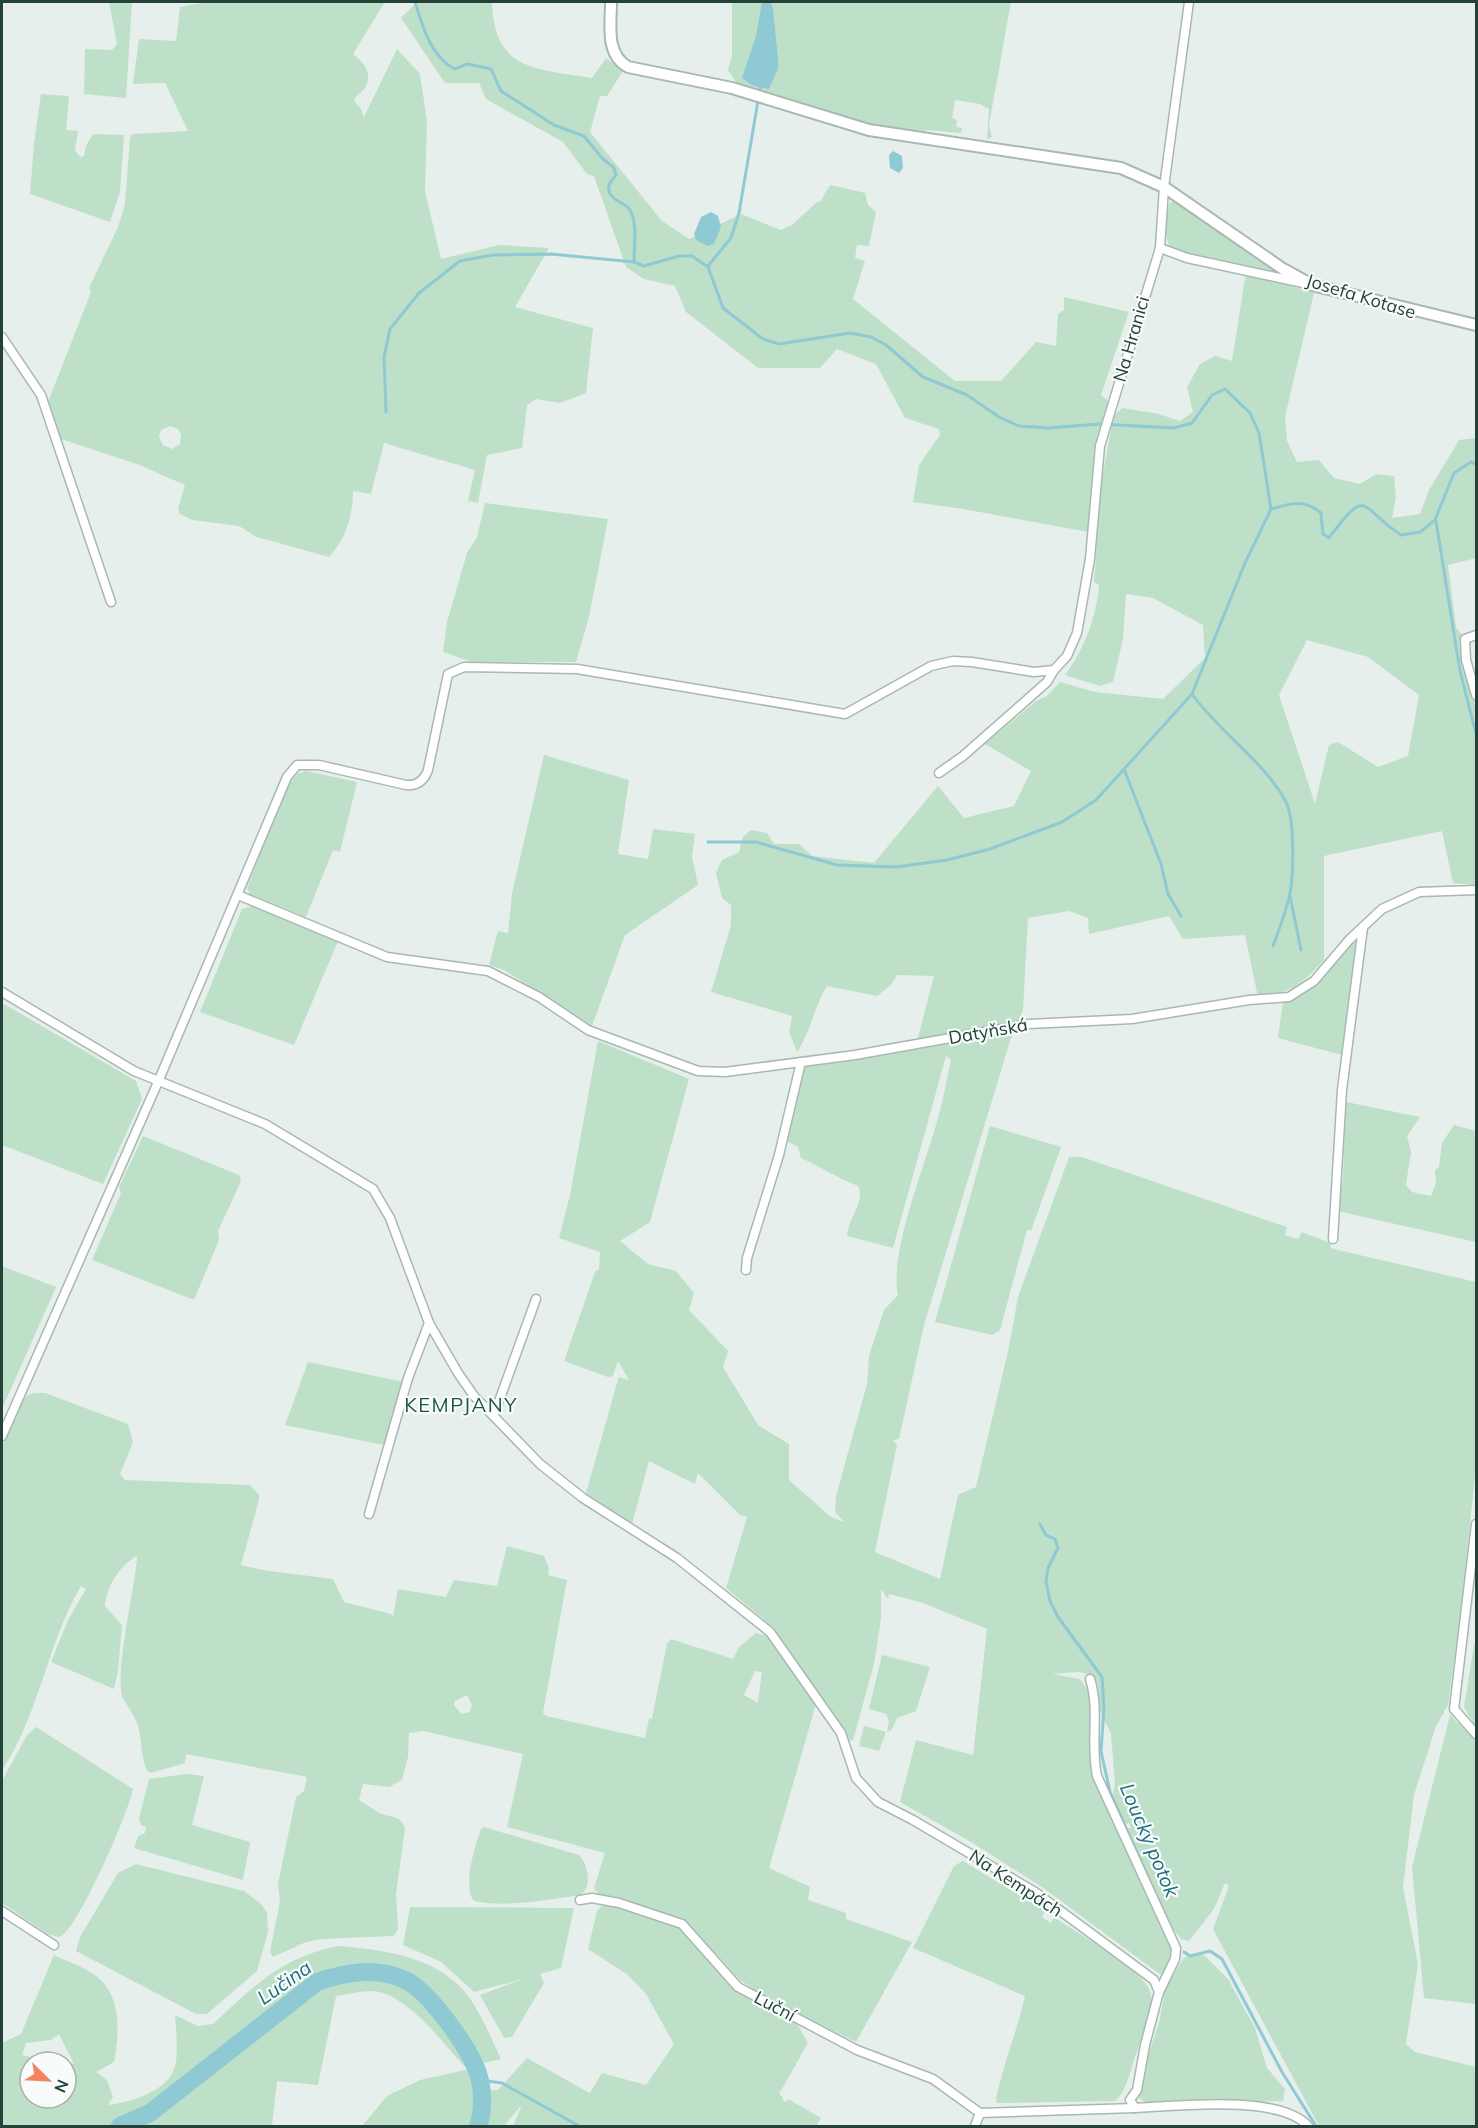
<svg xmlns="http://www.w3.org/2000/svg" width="1478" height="2128" font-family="Mulish,sans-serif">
	<rect width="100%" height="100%" fill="#e6efeb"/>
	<g fill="#bfe0c8" fill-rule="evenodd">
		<polygon points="109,2 132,2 126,98 84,94 85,49 112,50 117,44"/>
		<path d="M 208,2 L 385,2 L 353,54 C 365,63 374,75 364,89 C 360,94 356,95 354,101 L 360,107 L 364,117 L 397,49 L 420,74 L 427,121 L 425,191 L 441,259 L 499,245 L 549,248 L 515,307 L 593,328 L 586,393 L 560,403 L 536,399 L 527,405 L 522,448 L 487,455 L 478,503 L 468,501 L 475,470 L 384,443 L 371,494 L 353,491 C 353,515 346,539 329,557 L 257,537 L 239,526 L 192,520 L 180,514 L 178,509 L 185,485 L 137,464 L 61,439 L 48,402 L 91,292 L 89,288 L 118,227 L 125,204 L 130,137 L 133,134 L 188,131 L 165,83 L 133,84 L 139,39 L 176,41 L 180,7 ZM 170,426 L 178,429 L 181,435 L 180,444 L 172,449 L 163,445 L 159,437 L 161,430 Z"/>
		<path d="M 417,2 L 492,2 C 494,72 536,68 592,78 L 606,58 L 623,71 L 607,96 L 600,96 L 590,132 L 662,221 L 689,239 L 741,214 L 781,230 L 792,225 L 817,202 L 820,202 L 830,185 L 865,193 L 868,205 L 876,212 L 869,246 L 857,245 L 855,258 L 865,261 L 853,299 L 955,381 L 1001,381 L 1036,342 L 1056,346 L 1058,314 L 1064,310 L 1064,297 L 1129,312 L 1101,395 L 1109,402 L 1102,423 L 1089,532 L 963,509 L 913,502 L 919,465 L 940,435 L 939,429 L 905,418 L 876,364 L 837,349 L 820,368 L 758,368 L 686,312 L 675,286 L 644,279 L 626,267 L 594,176 L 587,174 L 563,142 L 486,99 L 479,83 L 445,83 L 401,18 Z"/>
		<polygon points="732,2 1011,2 989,125 992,137 987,139 989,109 980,104 955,100 952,118 957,120 956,127 962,128 961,133 927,130 923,132 871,126 736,82 728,70 732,56"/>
		<polygon points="41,94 69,96 66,130 78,131 75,150 80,157 84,156 86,146 93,134 124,135 120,192 110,222 30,194 34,143"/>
		<polygon points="1174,200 1287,275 1277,275 1173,250 1169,246 1165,230 1169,204"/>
		<path d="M 1246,272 L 1314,293 L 1285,417 L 1287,441 L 1297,462 L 1319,460 L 1334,478 L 1360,484 L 1376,474 L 1394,476 L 1396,497 L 1392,518 L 1420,514 L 1429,490 L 1459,440 L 1476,438 L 1476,558 L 1448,565 L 1456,627 L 1465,639 L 1476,695 L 1476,885 L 1453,883 L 1442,831 L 1324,856 L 1324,960 C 1301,985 1292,992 1258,997 L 1245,935 L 1183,939 L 1169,916 L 1089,934 L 1088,918 L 1069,911 L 1028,918 L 1023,1010 L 1010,1041 L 924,1325 L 899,1439 L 893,1440 L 897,1445 L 875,1552 L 940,1579 L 958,1495 L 976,1487 L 1009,1347 L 1018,1297 L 1069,1157 L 1082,1157 L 1287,1227 L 1285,1235 L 1298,1239 L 1302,1232 L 1330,1243 L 1331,1248 L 1338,1250 L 1476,1282 L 1476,1466 L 1460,1618 L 1448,1705 L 1436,1726 L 1414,1795 L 1403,1887 L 1418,1964 L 1406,2044 L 1415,2052 L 1476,2067 L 1476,2126 L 1319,2126 L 1213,1929 L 1229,1886 L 1225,1883 L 1214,1909 L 1189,1941 L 1181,1939 L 1171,1926 L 1128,1829 L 1131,1827 L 1129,1823 L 1125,1824 L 1113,1795 L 1115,1783 L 1111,1734 L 1099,1709 L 1098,1685 L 1093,1675 L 1079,1672 L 1052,1674 L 1080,1679 L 1089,1692 L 1092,1767 L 1175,1953 L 1161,1975 L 1042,1887 L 971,1842 L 900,1802 L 916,1740 L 973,1755 L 987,1629 L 923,1603 L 889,1594 L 888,1599 L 881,1589 L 881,1619 L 874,1664 L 853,1740 L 849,1741 L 845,1737 L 813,1684 L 816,1704 L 769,1868 L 810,1887 L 808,1900 L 846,1913 L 846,1919 L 912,1942 L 856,2042 L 768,1999 L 740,1980 L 693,1929 L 690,1934 L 738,1987 L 796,2022 L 808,2043 L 779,2094 L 783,2097 L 782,2100 L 786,2102 L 788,2099 L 821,2118 L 816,2126 L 513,2126 L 522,2105 L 504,2126 L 362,2126 L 387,2096 L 420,2080 L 474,2068 L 480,2080 L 477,2089 L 498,2090 L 527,2058 L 590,2093 L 602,2073 L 646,2085 L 674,2044 L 646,1994 L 628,1975 L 588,1949 L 597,1911 L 605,1902 L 594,1888 L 605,1853 L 507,1827 L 523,1754 L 423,1731 L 409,1733 L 408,1757 L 402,1780 L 389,1787 L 363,1784 L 359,1800 C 367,1804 374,1811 382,1814 C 393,1818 401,1815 405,1829 L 396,1894 L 398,1930 L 393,1936 L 322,1939 L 306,1942 L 273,1957 L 270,1952 L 280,1901 L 278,1884 L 296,1797 L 304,1791 L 307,1777 L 186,1754 L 185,1763 L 151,1773 L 147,1771 C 141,1757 142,1741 138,1726 C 134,1714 128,1707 123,1698 C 113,1676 136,1585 137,1556 C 119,1566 107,1586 105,1606 L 122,1625 L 118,1671 L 114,1689 L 51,1662 L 68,1620 L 86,1589 L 81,1586 C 47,1644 39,1715 2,1770 L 2,1447 C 8,1432 15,1409 26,1397 C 31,1392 39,1393 45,1393 L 128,1424 L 133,1442 L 120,1474 L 125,1480 L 250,1485 L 259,1495 L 259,1500 L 241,1565 L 262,1570 L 333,1579 L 344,1602 L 391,1614 L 393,1617 L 398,1589 L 446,1597 L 454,1580 L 497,1586 L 507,1546 L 544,1556 L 549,1568 L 548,1575 L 567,1580 L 543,1713 L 546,1716 L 645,1738 L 649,1719 L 652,1718 L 667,1644 L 671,1639 L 733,1659 L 739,1647 L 756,1633 L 767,1636 L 769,1624 L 726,1588 L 747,1517 L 740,1515 L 698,1473 L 695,1484 L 649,1461 L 632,1524 L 586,1493 L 617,1383 L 619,1377 L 629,1380 L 618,1361 L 613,1376 L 608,1377 L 564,1361 L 595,1272 L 599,1269 L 600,1252 L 559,1238 L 570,1195 L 598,1041 L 689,1079 L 650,1222 L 620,1241 L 648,1264 L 676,1271 L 694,1293 L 689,1310 L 728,1351 L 723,1367 L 758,1425 L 789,1444 L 789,1480 L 831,1517 L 844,1522 L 835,1512 L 836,1496 L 867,1384 L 869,1356 L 878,1328 L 884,1310 L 898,1295 C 889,1254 923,1171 935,1128 C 942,1106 946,1083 951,1060 L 946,1056 L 893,1248 L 847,1236 C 847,1220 866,1201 858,1186 C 838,1178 821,1167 801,1158 L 798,1147 L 787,1141 L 805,1067 L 888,1051 L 921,1048 L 917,1041 L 934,976 L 897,975 L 891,985 L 877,996 L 827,986 C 814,1007 811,1031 797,1052 L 789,1032 L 792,1016 L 711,992 L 731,925 L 731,905 L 722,898 L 716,873 L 722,860 L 739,852 L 743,837 L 751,830 L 767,833 L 774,844 L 799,844 L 812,856 L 874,863 L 938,786 L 964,818 L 1014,806 L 1031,771 L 985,744 L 1036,701 L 1047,696 L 1060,682 L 1095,692 L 1163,699 L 1205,658 L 1203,625 L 1153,598 L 1126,594 L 1123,639 L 1113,682 L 1100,686 L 1065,675 C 1083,652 1097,616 1099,585 L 1094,582 L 1101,485 L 1113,417 L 1122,408 L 1159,414 L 1180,421 L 1193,412 L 1187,387 L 1200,364 L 1215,356 L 1232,361 ZM 1307,640 L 1368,657 L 1419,695 L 1408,756 L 1378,767 L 1338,742 L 1329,745 L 1315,804 L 1279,695 ZM 755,1671 L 762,1672 L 758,1703 L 744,1695 ZM 467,1695 L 472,1705 L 470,1712 L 461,1714 L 454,1705 L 455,1701 Z"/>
		<polygon points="485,503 608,519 589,617 576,662 472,662 443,652 447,622 467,553 477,537"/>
		<polygon points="544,755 629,780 618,854 648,859 653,829 695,834 692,856 698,885 625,935 592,1026 504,970 489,965 498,931 508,933 512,893"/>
		<polygon points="306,771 357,782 340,852 333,850 306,917 250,894 247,888 285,789 297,774"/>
		<polygon points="252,906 338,941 294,1045 200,1012 242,909"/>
		<path d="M 1358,941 L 1342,1055 L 1278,1038 L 1283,1001 C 1296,996 1310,992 1320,981 C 1333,967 1339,949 1358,941 Z"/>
		<polygon points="4,1004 136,1081 142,1099 103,1184 2,1145 2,1006"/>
		<polygon points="1346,1102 1420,1117 1407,1136 1411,1152 1406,1185 1412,1192 1431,1196 1436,1183 1435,1170 1439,1167 1442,1143 1454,1125 1476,1131 1476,1242 1337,1211 1343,1179"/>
		<polygon points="990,1126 1061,1147 1031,1231 1027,1230 1000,1330 992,1335 935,1322"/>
		<polygon points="143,1136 239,1175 241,1181 218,1231 219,1240 194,1300 92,1260 121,1193 119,1187"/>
		<polygon points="2,1266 56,1287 2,1409"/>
		<polygon points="308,1362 404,1382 384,1445 285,1425"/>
		<polygon points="1474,1645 1476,1645 1476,1728 1464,1707"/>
		<polygon points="882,1655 930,1667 916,1711 897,1718 891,1731 887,1732 889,1721 886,1714 869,1709"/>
		<polygon points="1450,1715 1476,1741 1476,2004 1424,1998 1412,1867"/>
		<polygon points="864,1726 886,1732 879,1751 859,1746"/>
		<path d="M 36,1727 L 133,1789 C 129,1811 77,1932 59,1937 L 48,1934 L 2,1903 L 2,1781 L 27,1735 Z"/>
		<polygon points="186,1774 204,1776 192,1825 250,1842 243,1880 134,1848 138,1836 145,1833 146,1827 141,1825 139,1819 149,1779"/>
		<path d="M 484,1827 L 579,1855 C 588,1864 593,1888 580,1895 C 555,1899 495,1909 473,1900 C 463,1885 475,1845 481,1829 Z"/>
		<path d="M 963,1861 L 1045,1911 L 1042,1917 L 1051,1923 L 1054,1917 C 1074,1931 1141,1969 1149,1989 C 1157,2007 1143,2034 1137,2051 C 1131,2066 1128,2090 1115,2101 L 997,2103 L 996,2098 C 1004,2062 1017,2031 1025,1996 L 913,1948 L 954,1866 Z"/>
		<polygon points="136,1864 244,1891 261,1904 267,1913 268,1932 257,1971 207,2014 196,2014 76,1951 80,1937 118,1873"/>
		<polygon points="410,1907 574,1908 561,1968 540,1974 544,1983 512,2037 504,2038 480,1995 523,1979 474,1992 441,1962 403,1945"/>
		<path d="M 338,1946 C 386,1950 442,1957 471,2000 C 483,2018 492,2040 501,2059 L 465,2067 C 444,2044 406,1993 373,1991 C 362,1991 348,1994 336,1996 L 318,2085 L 277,2081 L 272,2126 L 2,2126 L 2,2043 L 21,2034 L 54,1955 C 66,1961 81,1966 92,1973 C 122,1992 120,2031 114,2062 L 96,2072 L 107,2080 L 113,2097 L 108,2105 C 131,2102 172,2091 176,2062 C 178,2047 176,2030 175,2015 L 198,2026 L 213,2024 C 254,1986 282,1957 338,1946 ZM 59,2034 L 74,2064 L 66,2063 L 66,2098 L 30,2098 L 30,2062 L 55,2062 L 22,2055 L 26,2043 L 51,2040 Z"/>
		<polygon points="1194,1954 1204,1955 1228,1979 1255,2028 1267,2068 1285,2089 1283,2101 1147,2104 1137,2096 1141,2076 1159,2023 1166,1986 1184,1958"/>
	</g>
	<g fill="#8ec9d4">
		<polygon points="762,2 770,2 773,8 778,60 778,69 769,89 751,85 742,78 756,36"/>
		<polygon points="893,151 902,156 903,168 899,173 890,168 889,155"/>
		<polygon points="711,212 718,216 721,227 714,244 708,246 697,241 694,234 701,217"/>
	</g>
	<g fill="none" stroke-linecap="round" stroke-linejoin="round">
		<g stroke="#8ec9d4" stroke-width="3">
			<path d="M 415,2 C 423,27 430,55 454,69 L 468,64 L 491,69 L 501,91 L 554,125 L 584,136 L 602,158 L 614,168 L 616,175 C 612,180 607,185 609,191 C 611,201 625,202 630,210 C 638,223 634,247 634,262 L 644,266 L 679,256 L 692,256 L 708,267 L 723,308 L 763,339 L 779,344 L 850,333 L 871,337 L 886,345 L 923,377 L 967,395 L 999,417 L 1019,426 L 1048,428 L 1100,424 L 1174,428 L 1192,423 L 1212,395 L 1225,389 L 1250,413 L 1259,433 L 1271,509 C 1291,503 1305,499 1321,513 L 1323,534 L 1329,538 C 1369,484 1359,508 1401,535 L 1420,532 L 1435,520 L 1454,473 L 1471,462 L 1476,464"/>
			<polyline points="708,266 731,238 739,213 761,83"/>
			<polyline points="386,412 384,357 390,329 419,293 460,261 493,255 551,254 634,262"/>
			<polyline points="1436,521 1460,671 1476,734"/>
			<path d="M 1192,694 C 1219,732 1265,762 1286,802 C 1295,820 1294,878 1289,898 C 1285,914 1279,930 1273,946"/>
			<polyline points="1124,769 1161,864 1168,894 1181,916"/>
			<polyline points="708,842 756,842 837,865 896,867 947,860 990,849 1062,822 1096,800 1192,694 1245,563 1271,509"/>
			<polyline points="1290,896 1301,950"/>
			<polyline points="1040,1524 1046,1535 1055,1539 1058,1548 1048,1568 1046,1582 1050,1601 1058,1617 1102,1677 1104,1708 1101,1751 1110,1792 1167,1920"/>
			<polyline points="1184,1952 1190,1956 1210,1951 1222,1959 1282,2072 1316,2126"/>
			<polyline points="480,2080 502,2083 579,2126"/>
		</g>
		<path stroke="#8ec9d4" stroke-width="18" d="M 120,2126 L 150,2113 L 317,1982 C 346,1972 378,1966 407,1981 C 431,1994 475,2054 480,2081 C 483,2093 483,2115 478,2126"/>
		<defs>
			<g id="minor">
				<polyline points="1160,248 1187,258 1303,283"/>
				<polyline points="2,337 41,395 111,602"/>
				<polyline points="1476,635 1465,639 1466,660 1476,695"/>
				<polyline points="939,773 963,756 1047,682 1054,670 1067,656 1077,633 1090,559 1100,446 1160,248 1164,187 1189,2"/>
				<polyline points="238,895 387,957 488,971 539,997 588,1030 698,1071 725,1072 855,1055 1029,1024 1132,1019 1249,1000 1289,997 1314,981 1349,940 1382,909 1419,892 1476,890"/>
				<path d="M 2,992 L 134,1071 L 265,1124 L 373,1189 L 390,1218 L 429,1323 L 458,1373 L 474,1396 L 540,1464 L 583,1498 L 677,1558 L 770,1632 L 841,1733 L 856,1778 L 878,1802 L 913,1820 L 1035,1892 L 1154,1980 L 1159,1992 L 1145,2045 L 1137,2090 L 1130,2100 L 1135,2108 C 1177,2106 1279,2094 1308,2126"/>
				<polyline points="1333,1239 1342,1090 1363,927"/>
				<polyline points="746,1270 747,1258 779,1155 801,1062"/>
				<polyline points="494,1415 536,1299"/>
				<path d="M 2,1436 L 158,1082 L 287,777 L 297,765 L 319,765 L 406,785 C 417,786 424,781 428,770 L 448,674 L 464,667 L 577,669 L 845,714 L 931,666 L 953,661 L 972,662 L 1034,672 L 1054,670"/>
				<polyline points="369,1514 408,1378 429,1323"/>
				<polyline points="1476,1524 1454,1709 1476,1734"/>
				<path d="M 1090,1679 C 1100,1710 1090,1744 1097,1776 L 1176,1948 L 1175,1959 L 1159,1992"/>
				<polyline points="580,1900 592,1898 619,1903 682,1924 738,1987 857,2050 933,2079 980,2113 1135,2108"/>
				<polyline points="2,1911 54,1945"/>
				<polyline points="975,2126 980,2113"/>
			</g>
			<path id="tertiary" d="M 611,2 C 611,25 605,54 628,67 L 732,88 L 869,130 L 1121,168 L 1164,187 L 1283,269 L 1312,285 L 1476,325"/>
		</defs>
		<use href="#minor" stroke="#a8b8b2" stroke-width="11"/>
		<use href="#tertiary" stroke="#a8b8b2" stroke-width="14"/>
		<use href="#minor" stroke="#fff" stroke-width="8"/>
		<use href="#tertiary" stroke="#fff" stroke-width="10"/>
	</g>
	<g text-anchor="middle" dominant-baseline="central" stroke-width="4.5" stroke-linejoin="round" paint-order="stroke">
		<g font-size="18" fill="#24423a" stroke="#f7fbf9">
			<text transform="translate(1361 296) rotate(17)">Josefa Kotase</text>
			<text transform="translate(1131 339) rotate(-74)">Na Hranici</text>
			<text transform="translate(988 1031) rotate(-10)">Datyňská</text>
			<text transform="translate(1016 1883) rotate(33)">Na Kempách</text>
			<text transform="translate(775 2006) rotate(28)">Luční</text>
		</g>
		<g font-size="20" letter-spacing="1.5" fill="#1f5548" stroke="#f7fbf9">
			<text x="461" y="1404">KEMPJANY</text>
		</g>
		<g font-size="20" font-style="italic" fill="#1c6f80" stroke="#f7fbf9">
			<text transform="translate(1150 1840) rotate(67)">Loucký potok</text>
			<text transform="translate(284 1982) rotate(-35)">Lučina</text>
		</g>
	</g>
	<rect width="1478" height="2128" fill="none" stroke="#24423a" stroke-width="6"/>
	<g transform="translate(48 2080) rotate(114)"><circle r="28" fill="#f7fbf9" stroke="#a3b1ad" stroke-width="1.5"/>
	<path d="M0-4.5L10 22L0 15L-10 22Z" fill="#f4845f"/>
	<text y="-9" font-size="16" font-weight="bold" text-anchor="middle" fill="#24423a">N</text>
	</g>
</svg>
